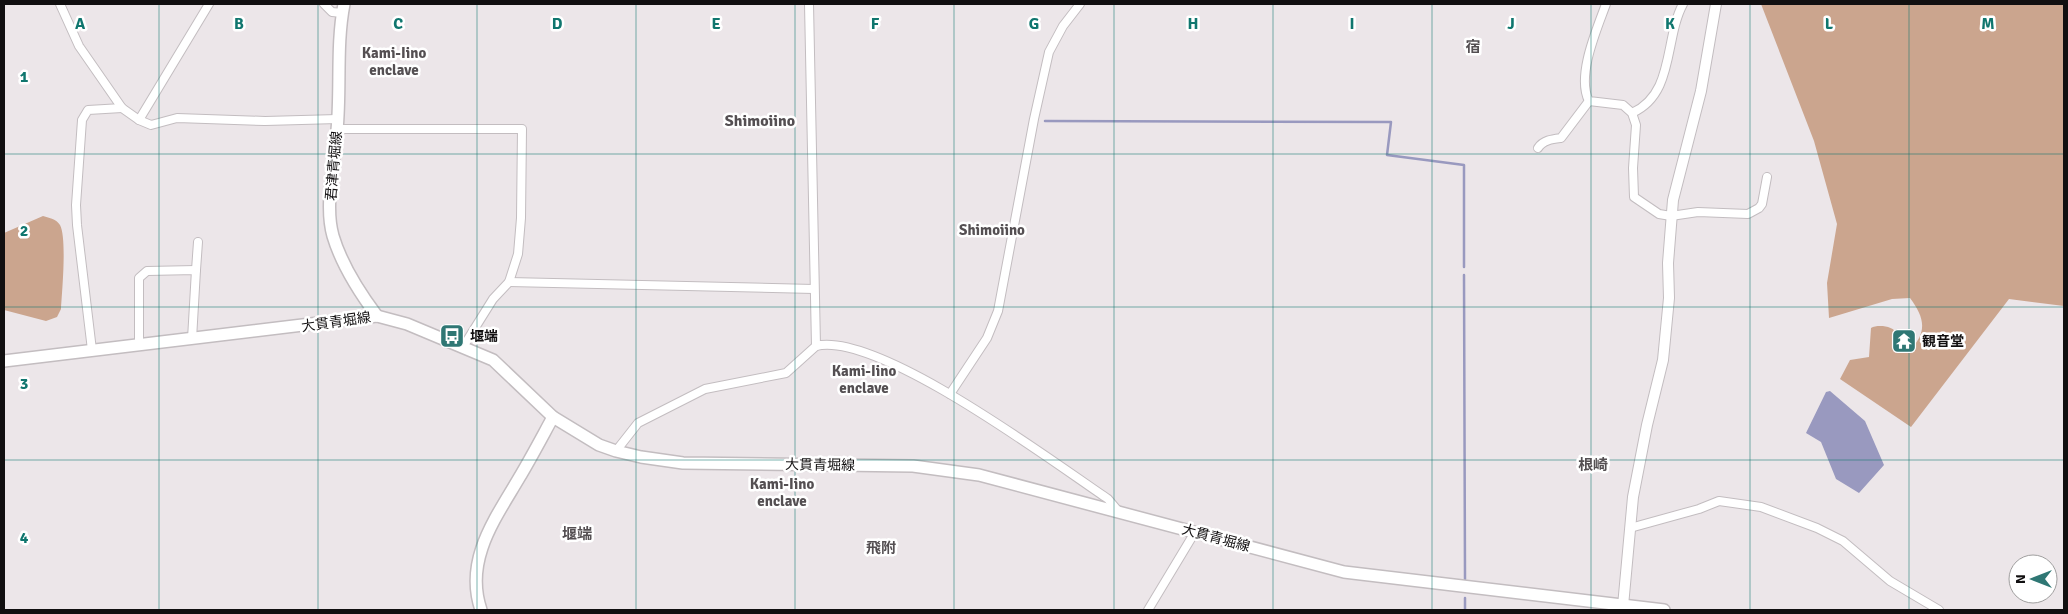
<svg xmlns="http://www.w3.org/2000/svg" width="2068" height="614" font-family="Signika,'Noto Sans JP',sans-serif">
	<rect width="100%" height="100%" fill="#ece6e9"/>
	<g fill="#cba58e">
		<path d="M 1761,4 L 2064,4 L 2064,306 L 2009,299 L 1911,427 L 1840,379 L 1850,360 L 1869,357 L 1871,328 C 1878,324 1894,326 1897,334 C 1898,338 1898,343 1898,347 L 1908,352 C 1928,333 1925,318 1910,298 L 1892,299 L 1829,318 L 1827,283 L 1837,224 L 1814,141 Z"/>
		<path d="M 43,216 C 50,218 56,219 60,225 C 67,238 62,292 61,309 L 57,317 L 46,321 L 4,310 L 4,233 Z"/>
	</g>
	<polygon fill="#9999bf" points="1830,391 1865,421 1884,465 1859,493 1836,479 1821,442 1806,433 1826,392"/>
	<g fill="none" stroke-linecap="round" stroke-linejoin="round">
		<g stroke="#9999bf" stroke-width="2.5">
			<polyline points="1045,121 1391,122 1387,155 1464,165 1464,267"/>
			<polyline points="1464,275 1465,579"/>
			<polyline points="1465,610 1465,598"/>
		</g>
		<defs>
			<g id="minor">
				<polyline points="60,4 79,46 122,108 139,120 151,125 177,118 265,121 338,119"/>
				<polyline points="324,4 332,12 342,13"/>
				<polyline points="809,4 816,346"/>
				<path d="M 1606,4 C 1597,29 1576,76 1589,101 L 1623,105 L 1632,113 L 1636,125 L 1633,168 L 1634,197 L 1659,214 L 1671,216 L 1698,212 L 1748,214 L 1759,208 L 1762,204 L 1767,177"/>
				<path d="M 1632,113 C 1675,94 1664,39 1683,4"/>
				<polyline points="139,120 209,4"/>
				<polyline points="338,129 522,129 521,218 518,254 509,282 493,299 463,347"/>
				<path d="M 1538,148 C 1543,140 1553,139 1561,138 L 1589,101"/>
				<polyline points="196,270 198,242"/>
				<polyline points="509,282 814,289"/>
				<polyline points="139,345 139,278 147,271 196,270 192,339"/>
				<polyline points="92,350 77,225 76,205 82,120 88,110 122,108"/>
				<polyline points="950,394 987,338 998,311 1034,119 1049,52 1063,26 1080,4"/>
				<path d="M 616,451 L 638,423 L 705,389 L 786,373 L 816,346 C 878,331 1053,462 1108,499 L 1119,512"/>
				<polyline points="1630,528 1699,509 1719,501 1761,507 1817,528 1843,541 1890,581 1939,610"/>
				<polyline points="1148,610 1195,532"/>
			</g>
			<polyline id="tertiary" points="1623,606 1633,497 1647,425 1663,360 1669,298 1668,263 1673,200 1701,91 1716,4"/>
			<g id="secondary">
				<path d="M 344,4 C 336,45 341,88 337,130 C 335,162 324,205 333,236 C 342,266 359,292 377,316"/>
				<polyline points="4,361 377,316 407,324 493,360 553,417 599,445 616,451 641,457 683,463 913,466 979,475 1344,572 1664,610"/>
				<path d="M 481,610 C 464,560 495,519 519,478 C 531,458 542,437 553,417"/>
			</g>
		</defs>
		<use href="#minor" stroke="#c3bdc0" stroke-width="10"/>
		<use href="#tertiary" stroke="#c3bdc0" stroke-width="12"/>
		<use href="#secondary" stroke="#c3bdc0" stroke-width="14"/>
		<use href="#minor" stroke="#fff" stroke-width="8"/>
		<use href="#tertiary" stroke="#fff" stroke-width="10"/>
		<use href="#secondary" stroke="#fff" stroke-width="11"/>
	</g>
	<path fill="none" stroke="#0f766e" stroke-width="1" stroke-opacity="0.55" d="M 159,4 L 159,610M 318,4 L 318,610M 477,4 L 477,610M 636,4 L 636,610M 795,4 L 795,610M 954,4 L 954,610M 1114,4 L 1114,610M 1273,4 L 1273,610M 1432,4 L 1432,610M 1591,4 L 1591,610M 1750,4 L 1750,610M 1909,4 L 1909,610M 4,154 L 2064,154M 4,307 L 2064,307M 4,460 L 2064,460"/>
	<defs>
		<symbol id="bus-square" viewBox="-11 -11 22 22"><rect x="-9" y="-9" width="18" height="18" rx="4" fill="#2f7774" stroke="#fff"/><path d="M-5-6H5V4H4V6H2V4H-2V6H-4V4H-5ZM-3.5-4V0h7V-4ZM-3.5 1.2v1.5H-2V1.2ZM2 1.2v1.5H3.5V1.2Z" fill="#fff"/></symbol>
		<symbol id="temple-square" viewBox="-11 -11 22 22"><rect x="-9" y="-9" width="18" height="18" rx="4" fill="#2f7774" stroke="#fff"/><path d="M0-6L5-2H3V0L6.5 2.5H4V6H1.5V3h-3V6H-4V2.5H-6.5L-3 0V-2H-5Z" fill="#fff"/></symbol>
	</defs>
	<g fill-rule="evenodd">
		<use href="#bus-square" x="438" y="322" width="28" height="28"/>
		<use href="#temple-square" x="1890" y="327" width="28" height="28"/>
	</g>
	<g text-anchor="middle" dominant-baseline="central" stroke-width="5" stroke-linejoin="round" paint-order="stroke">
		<g font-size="14" fill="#110f10" stroke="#fff">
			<text transform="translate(334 166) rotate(-85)">君津青堀線</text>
			<text transform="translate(336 322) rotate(-8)">大貫青堀線</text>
			<text transform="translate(820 465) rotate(1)">大貫青堀線</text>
			<text transform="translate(1216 538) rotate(15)">大貫青堀線</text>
		</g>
		<g font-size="14" font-weight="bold" fill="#110f10" stroke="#fff" text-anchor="start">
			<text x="470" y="336">堰端</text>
			<text x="1922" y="341">観音堂</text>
		</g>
		<g font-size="15" font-weight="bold" fill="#544f52" stroke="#fff">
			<text x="1473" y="47">宿</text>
			<text x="394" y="53">Kami-Iino<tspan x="394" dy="17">enclave</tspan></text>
			<text x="992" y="230">Shimoiino</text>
			<text x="864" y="371">Kami-Iino<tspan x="864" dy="17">enclave</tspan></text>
			<text x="1593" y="465">根崎</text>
			<text x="782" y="484">Kami-Iino<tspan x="782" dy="17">enclave</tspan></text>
			<text x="577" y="534">堰端</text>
			<text x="881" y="548">飛附</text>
		</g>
		<g font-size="16" font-weight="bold" fill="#544f52" stroke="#fff">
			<text x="760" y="121">Shimoiino</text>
		</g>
	</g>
	<g font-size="16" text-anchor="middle" font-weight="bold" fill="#0f766e" stroke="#fff" stroke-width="5" stroke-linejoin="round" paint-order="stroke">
		<text x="80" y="29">A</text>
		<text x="239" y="29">B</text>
		<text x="398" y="29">C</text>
		<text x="557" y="29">D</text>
		<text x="716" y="29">E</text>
		<text x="875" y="29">F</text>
		<text x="1034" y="29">G</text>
		<text x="1193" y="29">H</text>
		<text x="1352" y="29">I</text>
		<text x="1511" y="29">J</text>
		<text x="1670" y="29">K</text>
		<text x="1829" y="29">L</text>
		<text x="1988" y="29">M</text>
		<text x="24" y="82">1</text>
		<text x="24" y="236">2</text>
		<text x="24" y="389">3</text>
		<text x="24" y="543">4</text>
	</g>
	<rect width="2068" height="614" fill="none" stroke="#110f10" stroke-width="10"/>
	<g transform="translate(2033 579) rotate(270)"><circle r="24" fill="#ffffff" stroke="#a09f9f"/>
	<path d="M0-4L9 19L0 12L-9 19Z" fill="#2f7774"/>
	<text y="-8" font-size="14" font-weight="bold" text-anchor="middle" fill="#110f10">N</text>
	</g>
</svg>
